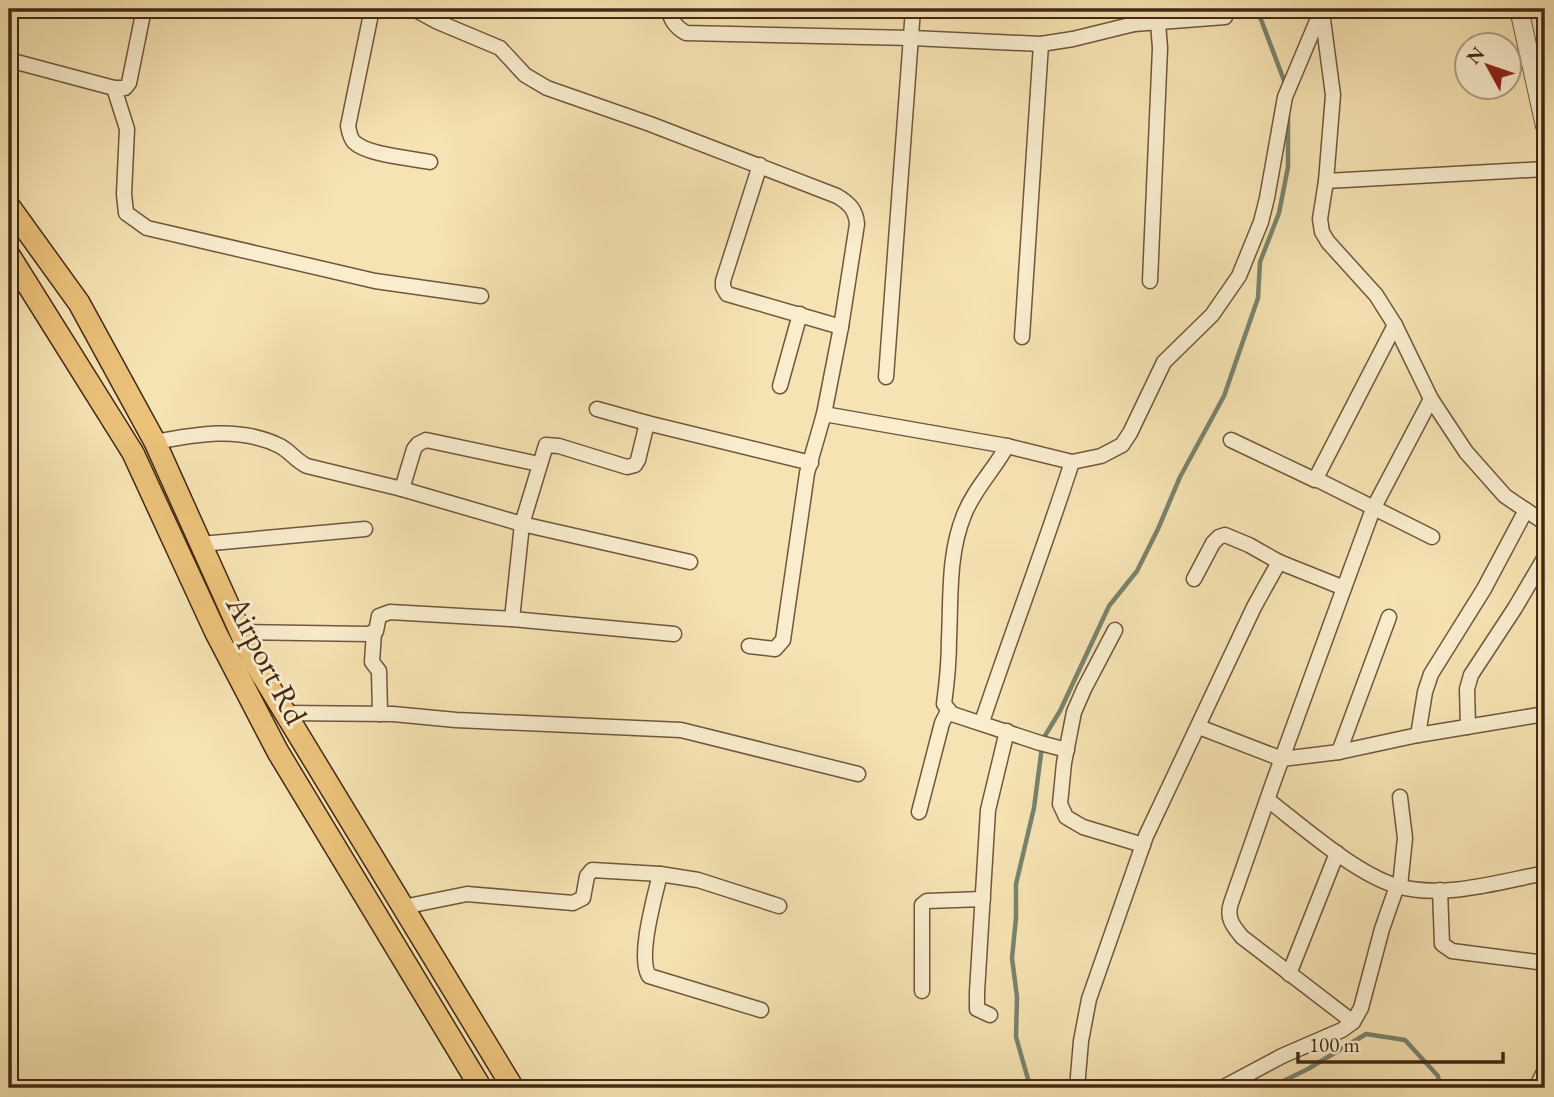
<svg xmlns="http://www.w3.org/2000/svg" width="1554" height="1097" font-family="'EB Garamond',serif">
	<rect width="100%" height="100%" fill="#f6e3b3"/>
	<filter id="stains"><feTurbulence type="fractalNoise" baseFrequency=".00286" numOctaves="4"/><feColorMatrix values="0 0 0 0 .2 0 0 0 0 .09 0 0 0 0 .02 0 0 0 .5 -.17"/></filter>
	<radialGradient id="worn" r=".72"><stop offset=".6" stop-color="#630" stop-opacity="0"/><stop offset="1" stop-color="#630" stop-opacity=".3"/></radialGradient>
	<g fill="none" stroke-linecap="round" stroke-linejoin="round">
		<g stroke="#7a836d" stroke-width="4.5">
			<polyline points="1257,9 1285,83"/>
			<polyline points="1033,1088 1028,1079 1016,1037 1017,997 1012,958 1016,918 1016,884 1034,808 1043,739 1060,711 1109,606 1137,571 1158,529 1180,477 1224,396 1258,298 1260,262 1279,213 1288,167 1288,116"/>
			<polyline points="1269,1088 1308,1069 1366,1034 1405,1040 1438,1076 1440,1088"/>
		</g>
		<defs>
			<g id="minor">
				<path d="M 372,9 L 348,126 C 349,131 350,138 354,142 C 367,155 411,158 430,162"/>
				<path d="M 414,9 L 438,22 L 500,48 L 525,75 L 547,88 L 650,124 L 837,196 C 849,203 856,210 857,224 L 841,327 L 824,414 L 1007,446 L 1072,462 L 1101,456 L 1122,445 L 1130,433 L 1164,362 L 1212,315 L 1239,276 L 1261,222 L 1267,198 L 1285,97 L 1322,9"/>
				<path d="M 668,9 C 671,20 675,27 686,33 L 912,38 L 1041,44 L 1073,39 L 1134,24 L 1225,17"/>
				<polyline points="1322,12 1333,95 1326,181 1320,219 1322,232 1328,242 1376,295 1395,325 1431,399 1466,452 1505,496 1545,523"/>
				<polyline points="1134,24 1135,9"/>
				<polyline points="9,60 114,88 125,88 129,83 144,9"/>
				<polyline points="114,88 127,129 124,194 126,213 147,228 375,281 481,296"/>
				<polyline points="760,165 723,281 723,287 727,294 841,327"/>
				<polyline points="1326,181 1545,169"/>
				<polyline points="1150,281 1160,48 1158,23"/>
				<polyline points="1022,337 1041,44"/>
				<polyline points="886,377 913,9"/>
				<polyline points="780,386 800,314"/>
				<polyline points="647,423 811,463"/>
				<polyline points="1231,440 1315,480 1395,325"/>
				<path d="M 155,442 C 197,434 240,426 280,446 C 291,452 296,461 307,466 L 402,489 L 522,524 L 690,562"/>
				<path d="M 1007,446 C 994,470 974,489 964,515 C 948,554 951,598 949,639 C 949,660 947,682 944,704 L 952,714 L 1040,743 L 1067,750"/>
				<polyline points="1316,479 1432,537"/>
				<polyline points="402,489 414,449 418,444 426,440 539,464"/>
				<polyline points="201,544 365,529"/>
				<polyline points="1194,579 1213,543 1219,537 1225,535 1249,545 1279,562 1344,588 1373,509 1431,399"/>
				<path d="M 1344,588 L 1273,783 L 1231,903 C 1226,918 1233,926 1242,937 L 1353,1022 L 1361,1008 L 1382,929 L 1397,886"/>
				<polyline points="512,619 522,524 546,445 559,446 627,467 635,465 638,460 647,423 597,409"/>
				<polyline points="1115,630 1084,689 1074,712 1064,763 1060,804 1066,817 1083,827 1143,845"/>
				<polyline points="239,632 368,634 376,631 379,616 390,612 512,619 674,634"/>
				<polyline points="374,632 372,662 379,671 380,714"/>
				<polyline points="749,646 775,649 783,640 807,473 824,414"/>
				<polyline points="285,713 393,714 456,720 681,730 858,774"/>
				<path d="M 982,722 C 1011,635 1044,549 1072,462"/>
				<polyline points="1199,727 1282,759 1339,752 1418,735 1545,714"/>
				<polyline points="1468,727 1467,689 1471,675 1515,608 1545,557"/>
				<polyline points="1418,735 1425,692 1431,674 1484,589 1526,510"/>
				<polyline points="1339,752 1389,617"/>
				<polyline points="1400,797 1405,838 1400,886"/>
				<path d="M 1268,800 C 1303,827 1356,874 1397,886 C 1443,899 1499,882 1545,873"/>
				<polyline points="919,812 942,723 948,711"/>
				<polyline points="1440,890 1442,944 1452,951 1545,963"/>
				<polyline points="403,907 467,894 573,903 583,898 587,876 592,870 660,874"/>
				<polyline points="1289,974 1337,853"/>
				<polyline points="922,991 922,905 927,901 983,899"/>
				<path d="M 761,1010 L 649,976 C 637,957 655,896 660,874 L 698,880 L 779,906"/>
				<polyline points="990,1015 977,1009 977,992 988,810 1007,731"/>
				<polyline points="1077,1088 1081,1041 1089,999 1146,836 1254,607 1279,562"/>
				<polyline points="1222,1088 1282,1056 1342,1030 1353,1022"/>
				<polyline points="1536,1088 1545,1070"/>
			</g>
			<polyline id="tertiary" points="1519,9 1545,126"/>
			<g id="primary">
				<polyline points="9,206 79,303 155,442 253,660 513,1088"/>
				<polyline points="9,255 133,453 216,633 278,752 481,1088"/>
			</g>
		</defs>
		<use href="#minor" stroke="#70573c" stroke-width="17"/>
		<use href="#tertiary" stroke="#70573c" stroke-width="20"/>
		<use href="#primary" stroke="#432814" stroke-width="24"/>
		<use href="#minor" stroke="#f9edce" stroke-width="14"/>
		<use href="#tertiary" stroke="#f9edce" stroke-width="18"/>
		<use href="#primary" stroke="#ebc27a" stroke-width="21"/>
	</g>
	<g text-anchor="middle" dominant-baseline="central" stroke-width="6" stroke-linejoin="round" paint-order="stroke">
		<g font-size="32" fill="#432814" stroke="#f9edce">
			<text transform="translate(267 660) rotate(63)">Airport Rd</text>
		</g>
	</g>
	<rect width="1554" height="1097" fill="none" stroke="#f6e3b3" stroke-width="35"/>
	<rect x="10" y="10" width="1533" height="1076" fill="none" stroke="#432814" stroke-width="3.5"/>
	<rect x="18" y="18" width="1519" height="1062" fill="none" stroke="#432814" stroke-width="2"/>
	<g transform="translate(1488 66) rotate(310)"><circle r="33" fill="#f9edce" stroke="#b09e84" stroke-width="2"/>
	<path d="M0-5L12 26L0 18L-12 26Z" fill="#8f2418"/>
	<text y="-10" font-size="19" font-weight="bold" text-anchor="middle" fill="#432814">N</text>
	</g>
	<path d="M1298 1052v10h205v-10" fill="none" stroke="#432814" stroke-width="3.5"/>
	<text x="1309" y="1052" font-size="21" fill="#432814" stroke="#f9edce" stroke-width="5" paint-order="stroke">100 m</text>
	<rect width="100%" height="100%" filter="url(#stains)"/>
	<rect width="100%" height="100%" fill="url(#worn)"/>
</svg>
